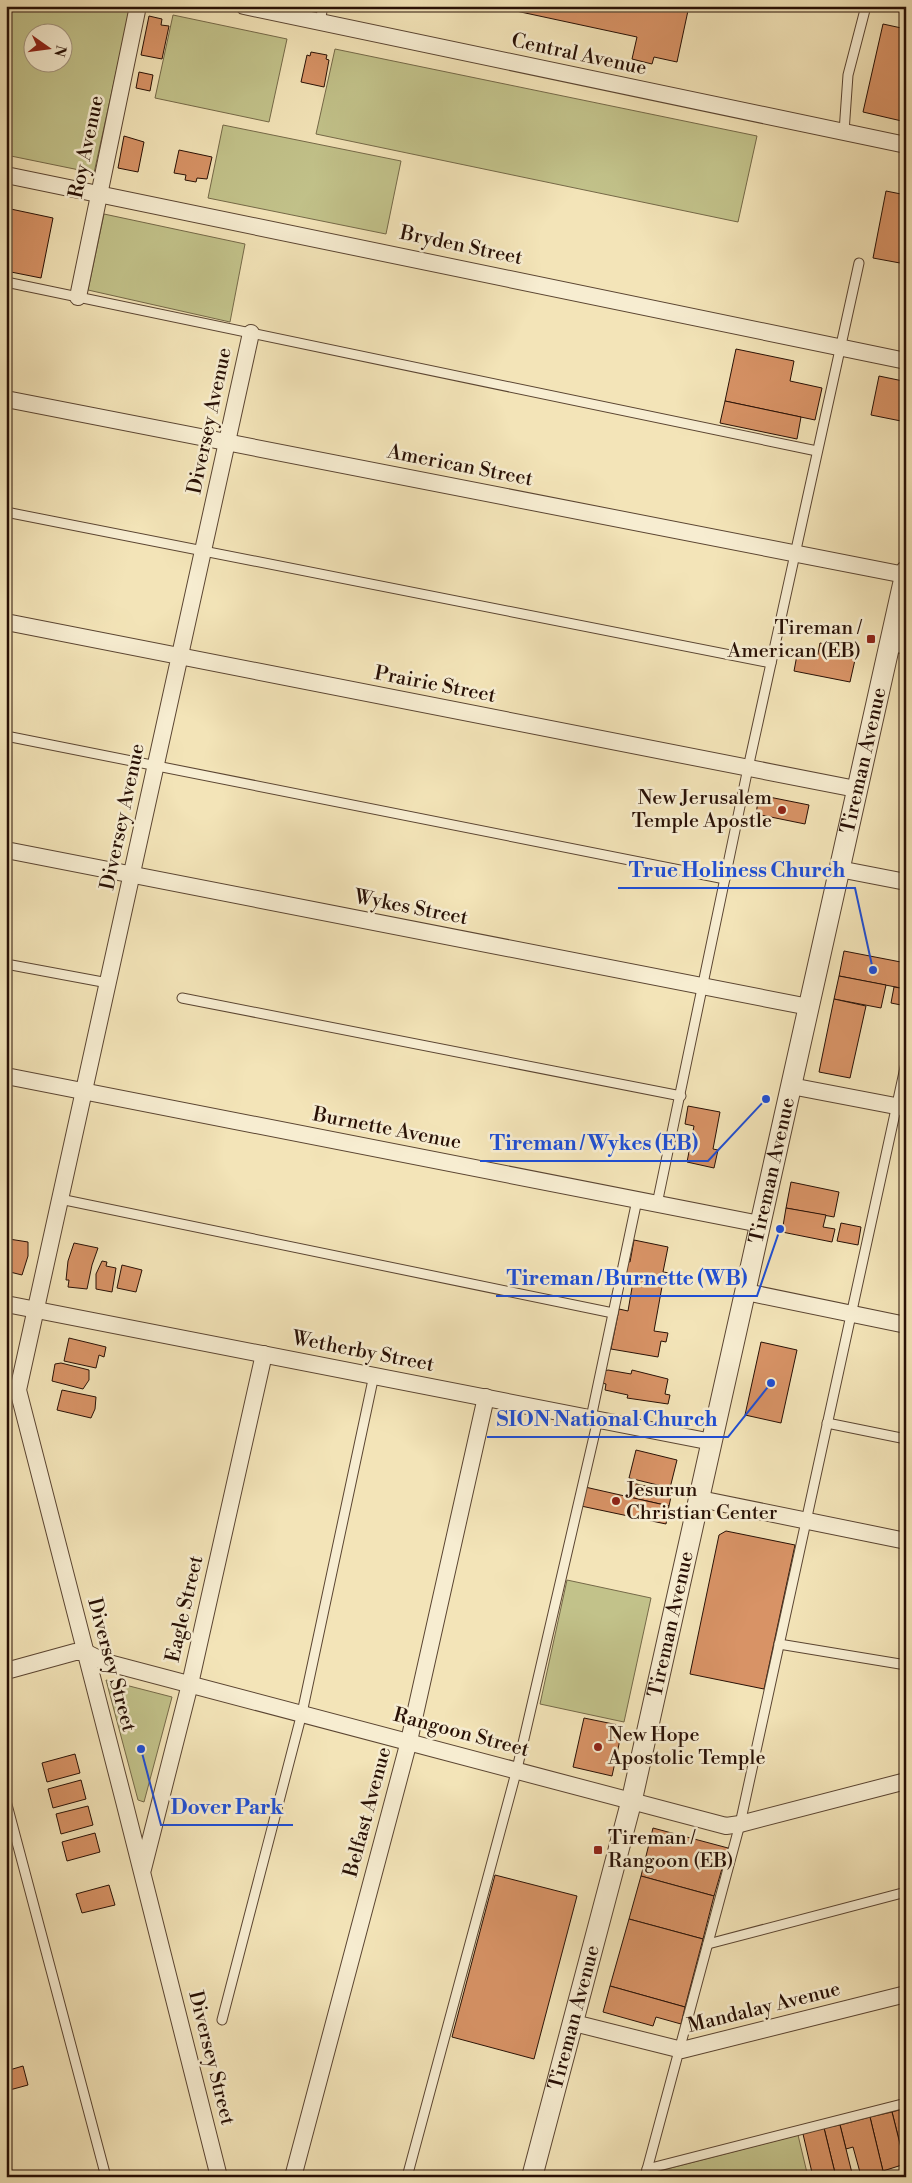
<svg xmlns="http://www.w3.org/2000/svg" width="912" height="2183" font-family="'Libre Bodoni',serif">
	<rect width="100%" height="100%" fill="#f3e4b8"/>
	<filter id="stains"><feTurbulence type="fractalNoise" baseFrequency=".004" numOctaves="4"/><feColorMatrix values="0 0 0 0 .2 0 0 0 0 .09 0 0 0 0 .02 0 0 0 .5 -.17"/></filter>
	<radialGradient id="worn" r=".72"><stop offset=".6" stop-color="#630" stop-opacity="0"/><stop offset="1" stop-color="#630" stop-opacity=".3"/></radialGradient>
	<g fill="#c2c28a" stroke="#756948" fill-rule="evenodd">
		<path d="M 6,6 L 116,6 L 130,9 L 94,173 L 6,155 ZM 32,32 L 62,32 L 62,62 L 32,62 Z"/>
		<polygon points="173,15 287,39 269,122 155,98"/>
		<polygon points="335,49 757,136 738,222 316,134"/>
		<polygon points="223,125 401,161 386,234 208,198"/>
		<polygon points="104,214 245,244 230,322 88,290"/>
		<polygon points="567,1580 651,1598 624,1722 540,1704"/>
		<polygon points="106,1680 172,1697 144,1802 138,1800"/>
		<polygon points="798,2135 808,2177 653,2177 655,2172"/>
	</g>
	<g fill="#d89366" stroke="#281005">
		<polygon points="503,6 689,6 677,62 654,57 652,64 632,59 637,37 502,8"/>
		<polygon points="149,16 162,19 161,25 169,26 162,59 141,55"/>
		<polygon points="883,24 906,29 906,122 863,112"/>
		<polygon points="311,52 327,55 326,59 329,60 324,87 301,82 307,55 310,56"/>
		<polygon points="139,72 153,75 150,91 136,88"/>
		<polygon points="124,136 144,142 138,172 118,168"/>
		<polygon points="179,150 212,157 207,179 197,178 196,182 185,180 186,175 174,173"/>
		<polygon points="886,191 906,195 906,233 900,263 873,258"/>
		<polygon points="6,208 53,218 41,278 6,271"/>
		<polygon points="736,349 794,361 790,381 822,388 815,420 725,401"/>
		<polygon points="879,376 903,381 902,389 906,390 906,422 871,415"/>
		<polygon points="725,401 801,417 797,439 720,423"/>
		<polygon points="820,643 857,651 850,682 794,671 797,655 817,659"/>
		<polygon points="759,795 809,805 805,824 756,814"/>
		<polygon points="844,951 906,963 906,989 839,976"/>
		<polygon points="839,976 886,985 881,1008 834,999"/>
		<polygon points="894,987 906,989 906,1006 891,1003"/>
		<polygon points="834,999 866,1006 850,1078 819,1072"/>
		<polygon points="688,1106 720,1112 713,1149 718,1150 714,1168 687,1162 694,1126 685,1124"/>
		<polygon points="791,1182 839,1192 834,1217 786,1208"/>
		<polygon points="786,1208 826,1215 823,1227 835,1229 832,1242 782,1232"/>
		<polygon points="841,1223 861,1227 858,1245 837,1241"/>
		<polygon points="9,1239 28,1242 28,1256 22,1275 6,1271"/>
		<polygon points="634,1240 668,1247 663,1272 670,1273 669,1282 663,1281 654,1331 668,1333 666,1342 661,1341 658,1357 611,1349 619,1309 628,1311 634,1276 623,1274 626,1261 630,1262"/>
		<polygon points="74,1243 98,1248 92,1265 87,1289 68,1287 69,1280 66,1280 68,1261"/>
		<polygon points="102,1261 107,1262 106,1266 116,1268 112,1292 96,1289 96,1274"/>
		<polygon points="122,1265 142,1270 136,1292 117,1288"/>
		<polygon points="69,1338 106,1347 104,1357 99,1355 96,1368 64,1361"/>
		<polygon points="761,1342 797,1350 781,1423 745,1415"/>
		<polygon points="61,1363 89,1370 89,1380 83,1389 52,1381 55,1364"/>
		<polygon points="608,1370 631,1374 632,1370 668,1379 665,1394 670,1395 668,1404 627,1398 628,1395 605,1390 606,1384 602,1383 605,1371"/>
		<polygon points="62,1390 96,1397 95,1409 91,1418 57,1410"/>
		<polygon points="636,1450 677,1460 670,1488 629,1478"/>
		<polygon points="632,1483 672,1492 669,1506 629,1497"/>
		<polygon points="585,1487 669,1506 666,1524 581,1506"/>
		<polygon points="726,1531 795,1545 764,1689 690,1674 719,1535"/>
		<polygon points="584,1718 623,1726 612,1776 573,1767"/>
		<polygon points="75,1754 80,1773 47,1782 42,1763"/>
		<polygon points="81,1780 86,1799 53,1808 48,1789"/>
		<polygon points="88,1806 93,1825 61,1834 56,1814"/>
		<polygon points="653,1828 728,1848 714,1896 641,1876"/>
		<polygon points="95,1833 100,1852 67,1861 62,1842"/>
		<polygon points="495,1875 577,1896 534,2059 452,2037"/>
		<polygon points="641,1876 714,1896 703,1939 629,1919"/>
		<polygon points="109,1885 115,1905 82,1913 76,1894"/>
		<polygon points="629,1919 703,1939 685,2007 610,1986"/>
		<polygon points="610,1986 685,2007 681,2024 656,2017 653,2026 603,2012"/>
		<polygon points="23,2066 28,2085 6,2091 6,2071"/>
		<polygon points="906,2108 906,2164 905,2164 892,2112"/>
		<polygon points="892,2112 905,2164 883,2171 870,2117"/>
		<polygon points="870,2117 883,2171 861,2176 853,2147 846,2149 840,2125"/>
		<polygon points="840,2125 853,2177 836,2177 824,2128"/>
		<polygon points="824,2128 836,2177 813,2177 803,2134"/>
	</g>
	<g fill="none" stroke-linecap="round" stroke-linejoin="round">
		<defs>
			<g id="service">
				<polyline points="320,22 323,6"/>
				<polyline points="844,132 848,75 866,6"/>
				<polyline points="6,282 817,451"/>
				<polyline points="6,512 771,663"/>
				<polyline points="6,736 725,879"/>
				<polyline points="6,964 108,983"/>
				<polyline points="182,998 681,1096"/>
				<polyline points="60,1199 613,1313"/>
				<polyline points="657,1204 748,768 859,263"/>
				<polyline points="591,1418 637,1200"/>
				<polyline points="827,1423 906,1439"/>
				<polyline points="779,1644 906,1665"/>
				<polyline points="6,1801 106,2177"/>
				<polyline points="708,1944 906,1892"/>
				<polyline points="222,2020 302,1713 374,1375"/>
				<polyline points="647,2169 906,2103"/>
				<polyline points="407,2177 517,1769 598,1419"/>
				<polyline points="645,2177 740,1824 906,1063"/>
			</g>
			<g id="minor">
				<polyline points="244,6 906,145"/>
				<polyline points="6,175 906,361"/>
				<polyline points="78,297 138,6"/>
				<polyline points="6,399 905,575"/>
				<polyline points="6,622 856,789"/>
				<polyline points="889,642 906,646"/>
				<polyline points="6,850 809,1007"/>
				<polyline points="839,869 906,882"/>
				<polyline points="6,1076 760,1224"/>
				<polyline points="791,1086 906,1108"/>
				<polyline points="746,1292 906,1325"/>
				<polyline points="6,1304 712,1442"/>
				<polyline points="700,1499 906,1541"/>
				<polyline points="6,1671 75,1652 85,1652 105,1662 726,1826 740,1824 906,1781"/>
				<polyline points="143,1869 190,1684 264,1354"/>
				<polyline points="574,2023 682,2050 906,1994"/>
				<polyline points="219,2177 124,1801 18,1390 251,333"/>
				<polyline points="293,2177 409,1741 486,1397"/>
			</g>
			<g id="tertiary">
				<path id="s1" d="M 532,2177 L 632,1799 L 906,571"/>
			</g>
		</defs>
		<use href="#service" stroke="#5b4532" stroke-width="11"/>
		<use href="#minor" stroke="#5b4532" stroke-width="18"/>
		<use href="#tertiary" stroke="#5b4532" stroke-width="22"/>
		<use href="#service" stroke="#f7edd1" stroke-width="9"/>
		<use href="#minor" stroke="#f7edd1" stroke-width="16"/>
		<use href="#tertiary" stroke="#f7edd1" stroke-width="20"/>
	</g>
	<g fill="#8f2418" stroke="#f7edd1" stroke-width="2">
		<rect x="866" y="634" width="10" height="10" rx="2.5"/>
		<circle cx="782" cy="810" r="5"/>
		<circle cx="616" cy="1501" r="5"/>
		<circle cx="598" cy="1747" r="5"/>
		<rect x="593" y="1845" width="10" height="10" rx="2.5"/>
	</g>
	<g text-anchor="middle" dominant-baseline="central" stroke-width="5" stroke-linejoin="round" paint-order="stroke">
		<g font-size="20" fill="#281005" stroke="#f7edd1">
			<text transform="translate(579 55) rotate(12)">Central Avenue</text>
			<text transform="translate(87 147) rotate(-78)">Roy Avenue</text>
			<text transform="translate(461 246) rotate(12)">Bryden Street</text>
			<text transform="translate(210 421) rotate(-78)">Diversey Avenue</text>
			<text transform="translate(460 466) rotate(11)">American Street</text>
			<text transform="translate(435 685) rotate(11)">Prairie Street</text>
			<text stroke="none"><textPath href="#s1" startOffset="1455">Tireman Avenue</textPath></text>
			<text transform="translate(123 817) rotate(-78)">Diversey Avenue</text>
			<text transform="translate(411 908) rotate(11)">Wykes Street</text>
			<text transform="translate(387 1129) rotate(11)">Burnette Avenue</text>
			<text stroke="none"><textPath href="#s1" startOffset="1035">Tireman Avenue</textPath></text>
			<text transform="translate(363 1352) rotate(11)">Wetherby Street</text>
			<text transform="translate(185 1609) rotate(-77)">Eagle Street</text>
			<text stroke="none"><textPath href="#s1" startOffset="570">Tireman Avenue</textPath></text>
			<text transform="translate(111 1665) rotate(75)">Diversey Street</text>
			<text transform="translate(461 1733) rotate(15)">Rangoon Street</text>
			<text transform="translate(368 1812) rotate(-75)">Belfast Avenue</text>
			<text transform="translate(764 2008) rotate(-14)">Mandalay Avenue</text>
			<text stroke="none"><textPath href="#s1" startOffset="165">Tireman Avenue</textPath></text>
			<text transform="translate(211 2058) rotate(76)">Diversey Street</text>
		</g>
		<g font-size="20" fill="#281005" stroke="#f7edd1" text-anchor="start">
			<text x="861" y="628" text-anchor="end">Tireman /<tspan x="861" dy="23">American (EB)</tspan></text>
			<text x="772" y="798" text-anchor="end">New Jerusalem<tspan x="772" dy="23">Temple Apostle</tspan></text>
			<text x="626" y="1490">Jesurun<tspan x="626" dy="23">Christian Center</tspan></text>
			<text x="608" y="1735">New Hope<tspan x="608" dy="23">Apostolic Temple</tspan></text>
			<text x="608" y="1838">Tireman /<tspan x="608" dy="23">Rangoon (EB)</tspan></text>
		</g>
	</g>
	<path fill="none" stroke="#1d4ed8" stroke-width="2" d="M873 970L855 888H618M766 1099L708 1161H480M780 1229L757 1296H496M771 1383L728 1437H487M141 1749L161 1825H293"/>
	<g fill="#1d4ed8" stroke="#f7edd1" stroke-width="2">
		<circle cx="873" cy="970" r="5"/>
		<circle cx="766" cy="1099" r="5"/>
		<circle cx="780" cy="1229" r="5"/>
		<circle cx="771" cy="1383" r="5"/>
		<circle cx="141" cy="1749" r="5"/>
	</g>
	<g font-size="21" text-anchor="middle" font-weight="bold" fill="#1d4ed8" stroke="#f7edd1" stroke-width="5" stroke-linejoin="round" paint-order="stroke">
		<text x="737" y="877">True Holiness Church</text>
		<text x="594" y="1150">Tireman / Wykes (EB)</text>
		<text x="627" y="1285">Tireman / Burnette (WB)</text>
		<text x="607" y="1426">SION National Church</text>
		<text x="227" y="1814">Dover Park</text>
	</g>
	<rect width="912" height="2183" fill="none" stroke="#f3e4b8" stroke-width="25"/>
	<rect x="8" y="8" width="897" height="2168" fill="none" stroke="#281005" stroke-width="2.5"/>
	<rect x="12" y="12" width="887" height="2158" fill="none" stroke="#281005"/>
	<g transform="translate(48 48) rotate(104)"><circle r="24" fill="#f7edd1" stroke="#a4957f"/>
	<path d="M0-4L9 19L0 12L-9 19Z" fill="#8f2418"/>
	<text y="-8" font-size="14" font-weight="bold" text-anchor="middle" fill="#281005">N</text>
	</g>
	<rect width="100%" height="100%" filter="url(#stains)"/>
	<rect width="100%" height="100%" fill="url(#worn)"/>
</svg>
